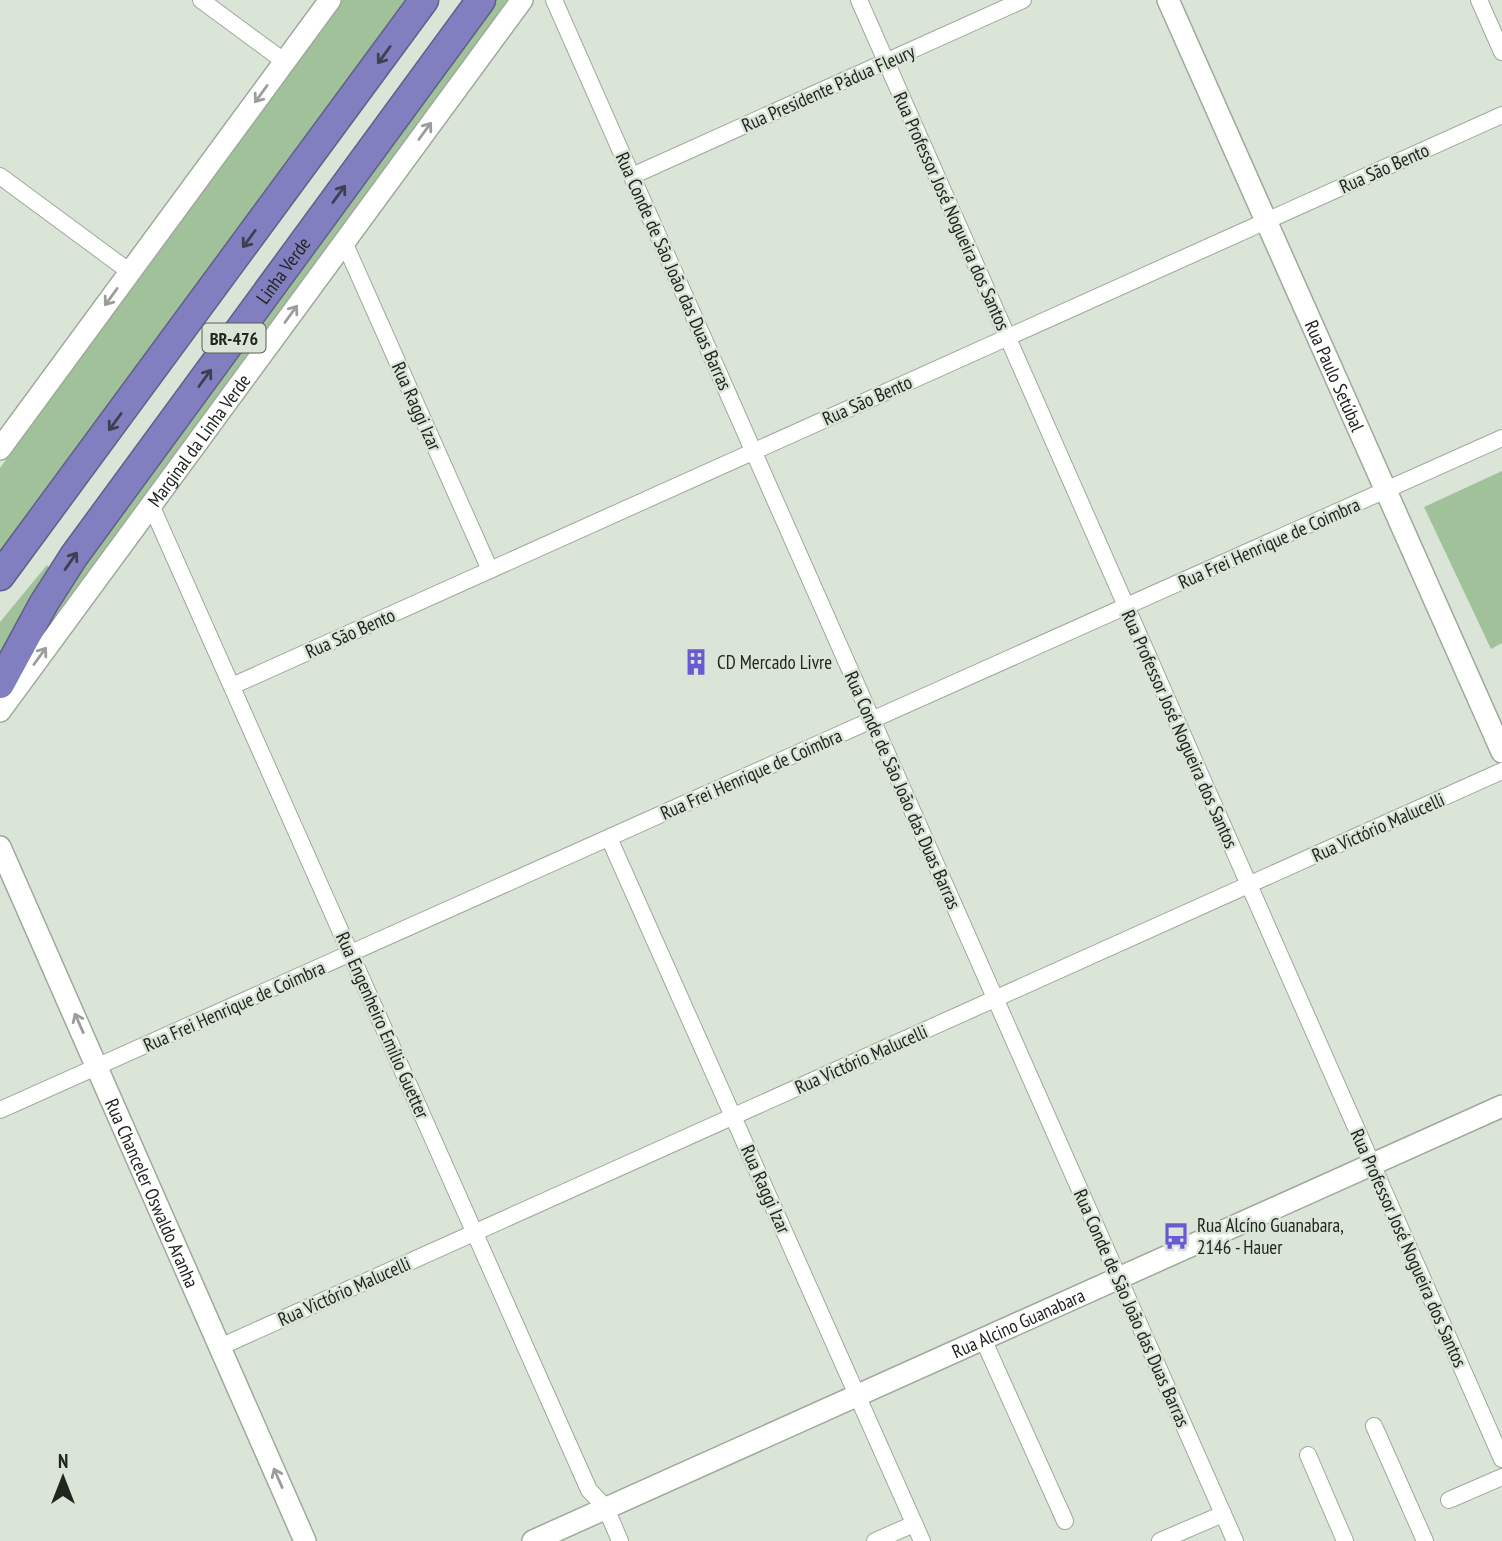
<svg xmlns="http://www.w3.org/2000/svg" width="1502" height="1541" font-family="'PT Sans Narrow',sans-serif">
	<rect width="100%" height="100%" fill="#dae5d8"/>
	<g fill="#a1c19a">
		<polygon points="340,0 410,0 0,553 0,468"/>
		<polygon points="495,0 513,0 22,668 79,567"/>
		<polygon points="1502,471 1502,643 1491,649 1424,507"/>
		<polygon points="47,565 50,568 0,660 0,622"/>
	</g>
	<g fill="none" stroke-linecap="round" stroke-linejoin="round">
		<defs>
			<g id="street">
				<polyline points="201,0 285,62"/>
				<polyline points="554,0 1235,1541"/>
				<polyline points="859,0 1502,1459"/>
				<polyline points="1479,0 1502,52"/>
				<polyline points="0,176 130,272"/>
				<polyline points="632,176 1023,0"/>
				<polyline points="344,242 490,570"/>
				<polyline points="151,505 589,1490 606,1508 620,1541"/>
				<polyline points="232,686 1502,115"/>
				<polyline points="609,838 922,1541"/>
				<polyline points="0,1110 1502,438"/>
				<polyline points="983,1339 1065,1521"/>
				<polyline points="220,1347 1502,771"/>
				<polyline points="1374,1426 1425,1541"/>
				<polyline points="1308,1455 1345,1541"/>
				<polyline points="1449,1500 1502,1477"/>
				<polyline points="875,1541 914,1524"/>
				<polyline points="1160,1541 1223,1514"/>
			</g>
			<g id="secondary">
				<path id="s1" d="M 1168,0 L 1502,752"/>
				<polyline points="0,449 330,0"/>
				<path id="s2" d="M 0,711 L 522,0"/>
				<path id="s3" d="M 0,847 L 305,1541"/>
				<path id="s4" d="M 533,1541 L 1502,1106"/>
			</g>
			<g id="highway">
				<polyline points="0,576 424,0"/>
				<path id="s5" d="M 0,684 L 44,603 L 74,556 L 481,0"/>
			</g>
		</defs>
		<use href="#street" stroke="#9ea99c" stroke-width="18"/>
		<use href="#secondary" stroke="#9ea99c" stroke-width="24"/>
		<use href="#highway" stroke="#5f6088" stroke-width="31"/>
		<use href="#street" stroke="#fff" stroke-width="16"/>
		<use href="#secondary" stroke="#fff" stroke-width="21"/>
		<use href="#highway" stroke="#817fc0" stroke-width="28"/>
	</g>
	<defs><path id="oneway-shaft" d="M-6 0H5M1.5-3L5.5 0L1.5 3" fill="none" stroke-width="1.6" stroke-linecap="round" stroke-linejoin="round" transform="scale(1.75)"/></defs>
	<g stroke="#3e4050">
		<use href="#oneway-shaft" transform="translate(384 55) rotate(126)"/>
		<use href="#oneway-shaft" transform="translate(339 194) rotate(-54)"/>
		<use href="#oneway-shaft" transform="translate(249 239) rotate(126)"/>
		<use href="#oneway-shaft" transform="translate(205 378) rotate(-54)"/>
		<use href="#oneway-shaft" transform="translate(115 422) rotate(126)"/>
		<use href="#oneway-shaft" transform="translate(71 561) rotate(-55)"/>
	</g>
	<g stroke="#9b9d9b">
		<use href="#oneway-shaft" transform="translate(261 94) rotate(126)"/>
		<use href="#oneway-shaft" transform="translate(425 131) rotate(-54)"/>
		<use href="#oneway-shaft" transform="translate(111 297) rotate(126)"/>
		<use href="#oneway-shaft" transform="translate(291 314) rotate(-54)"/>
		<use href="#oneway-shaft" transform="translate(40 656) rotate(-54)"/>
		<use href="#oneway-shaft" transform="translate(79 1023) rotate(-114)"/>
		<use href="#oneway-shaft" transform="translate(278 1478) rotate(-114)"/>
	</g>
	<defs>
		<symbol id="building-bare" viewBox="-9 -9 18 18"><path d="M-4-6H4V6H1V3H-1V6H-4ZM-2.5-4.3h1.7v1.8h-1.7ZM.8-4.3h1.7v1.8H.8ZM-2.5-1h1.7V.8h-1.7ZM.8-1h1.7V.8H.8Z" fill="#6959d3" stroke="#dae5d8" stroke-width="2.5" paint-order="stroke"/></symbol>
		<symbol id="bus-bare" viewBox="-9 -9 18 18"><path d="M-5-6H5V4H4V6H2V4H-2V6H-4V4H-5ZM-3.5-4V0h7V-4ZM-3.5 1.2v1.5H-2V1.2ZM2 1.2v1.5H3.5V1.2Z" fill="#6959d3" stroke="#dae5d8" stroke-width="2.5" paint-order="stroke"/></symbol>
	</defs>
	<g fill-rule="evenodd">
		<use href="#building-bare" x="677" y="643" width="38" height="38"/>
		<use href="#bus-bare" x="1157" y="1217" width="38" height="38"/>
	</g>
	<g text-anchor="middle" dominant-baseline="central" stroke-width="5" stroke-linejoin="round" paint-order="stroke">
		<rect fill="#dae5d8" stroke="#585f57" stroke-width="2" x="202.5" y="323.5" width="63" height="29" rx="5"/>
		<g font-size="18" font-weight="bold" fill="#212520">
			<text x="234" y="338">BR-476</text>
		</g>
		<g font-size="19" fill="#212520" stroke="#dae5d8">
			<text transform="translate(828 88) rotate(-24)">Rua Presidente Pádua Fleury</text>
			<text transform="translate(1384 168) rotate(-24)">Rua São Bento</text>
			<text transform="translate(952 211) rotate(66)">Rua Professor José Nogueira dos Santos</text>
			<text stroke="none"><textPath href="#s5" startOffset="502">Linha Verde</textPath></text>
			<text transform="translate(674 271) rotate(66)">Rua Conde de São João das Duas Barras</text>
			<text stroke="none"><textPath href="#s1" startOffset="411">Rua Paulo Setúbal</textPath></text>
			<text transform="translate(867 400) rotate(-24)">Rua São Bento</text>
			<text transform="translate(417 406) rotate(66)">Rua Raggi Izar</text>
			<text stroke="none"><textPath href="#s2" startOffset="336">Marginal da Linha Verde</textPath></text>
			<text transform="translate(1269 543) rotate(-24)">Rua Frei Henrique de Coimbra</text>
			<text transform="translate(350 633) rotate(-24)">Rua São Bento</text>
			<text transform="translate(1180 729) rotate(66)">Rua Professor José Nogueira dos Santos</text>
			<text transform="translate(751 774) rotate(-24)">Rua Frei Henrique de Coimbra</text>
			<text transform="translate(903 790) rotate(66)">Rua Conde de São João das Duas Barras</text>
			<text transform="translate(1378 827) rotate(-24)">Rua Victório Malucelli</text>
			<text transform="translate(234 1006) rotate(-24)">Rua Frei Henrique de Coimbra</text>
			<text transform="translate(383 1025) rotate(66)">Rua Engenheiro Emílio Guetter</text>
			<text transform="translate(861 1059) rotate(-24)">Rua Victório Malucelli</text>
			<text transform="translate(766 1189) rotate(66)">Rua Raggi Izar</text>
			<text stroke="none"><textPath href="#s3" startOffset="378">Rua Chanceler Oswaldo Aranha</textPath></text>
			<text transform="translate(1409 1248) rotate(66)">Rua Professor José Nogueira dos Santos</text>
			<text transform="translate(344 1291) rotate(-24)">Rua Victório Malucelli</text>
			<text transform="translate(1132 1308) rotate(66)">Rua Conde de São João das Duas Barras</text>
			<text stroke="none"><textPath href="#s4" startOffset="532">Rua Alcino Guanabara</textPath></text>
		</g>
		<g font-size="19" fill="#212520" stroke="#dae5d8" text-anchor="start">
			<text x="717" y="662">CD Mercado Livre</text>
			<text x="1197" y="1225">Rua Alcíno Guanabara,<tspan x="1197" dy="22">2146 - Hauer</tspan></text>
		</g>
	</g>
	<g transform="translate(63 1478)" stroke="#dae5d8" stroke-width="5" paint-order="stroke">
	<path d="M0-5L12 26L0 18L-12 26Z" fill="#212520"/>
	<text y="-10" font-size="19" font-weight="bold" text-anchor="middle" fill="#212520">N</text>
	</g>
</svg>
